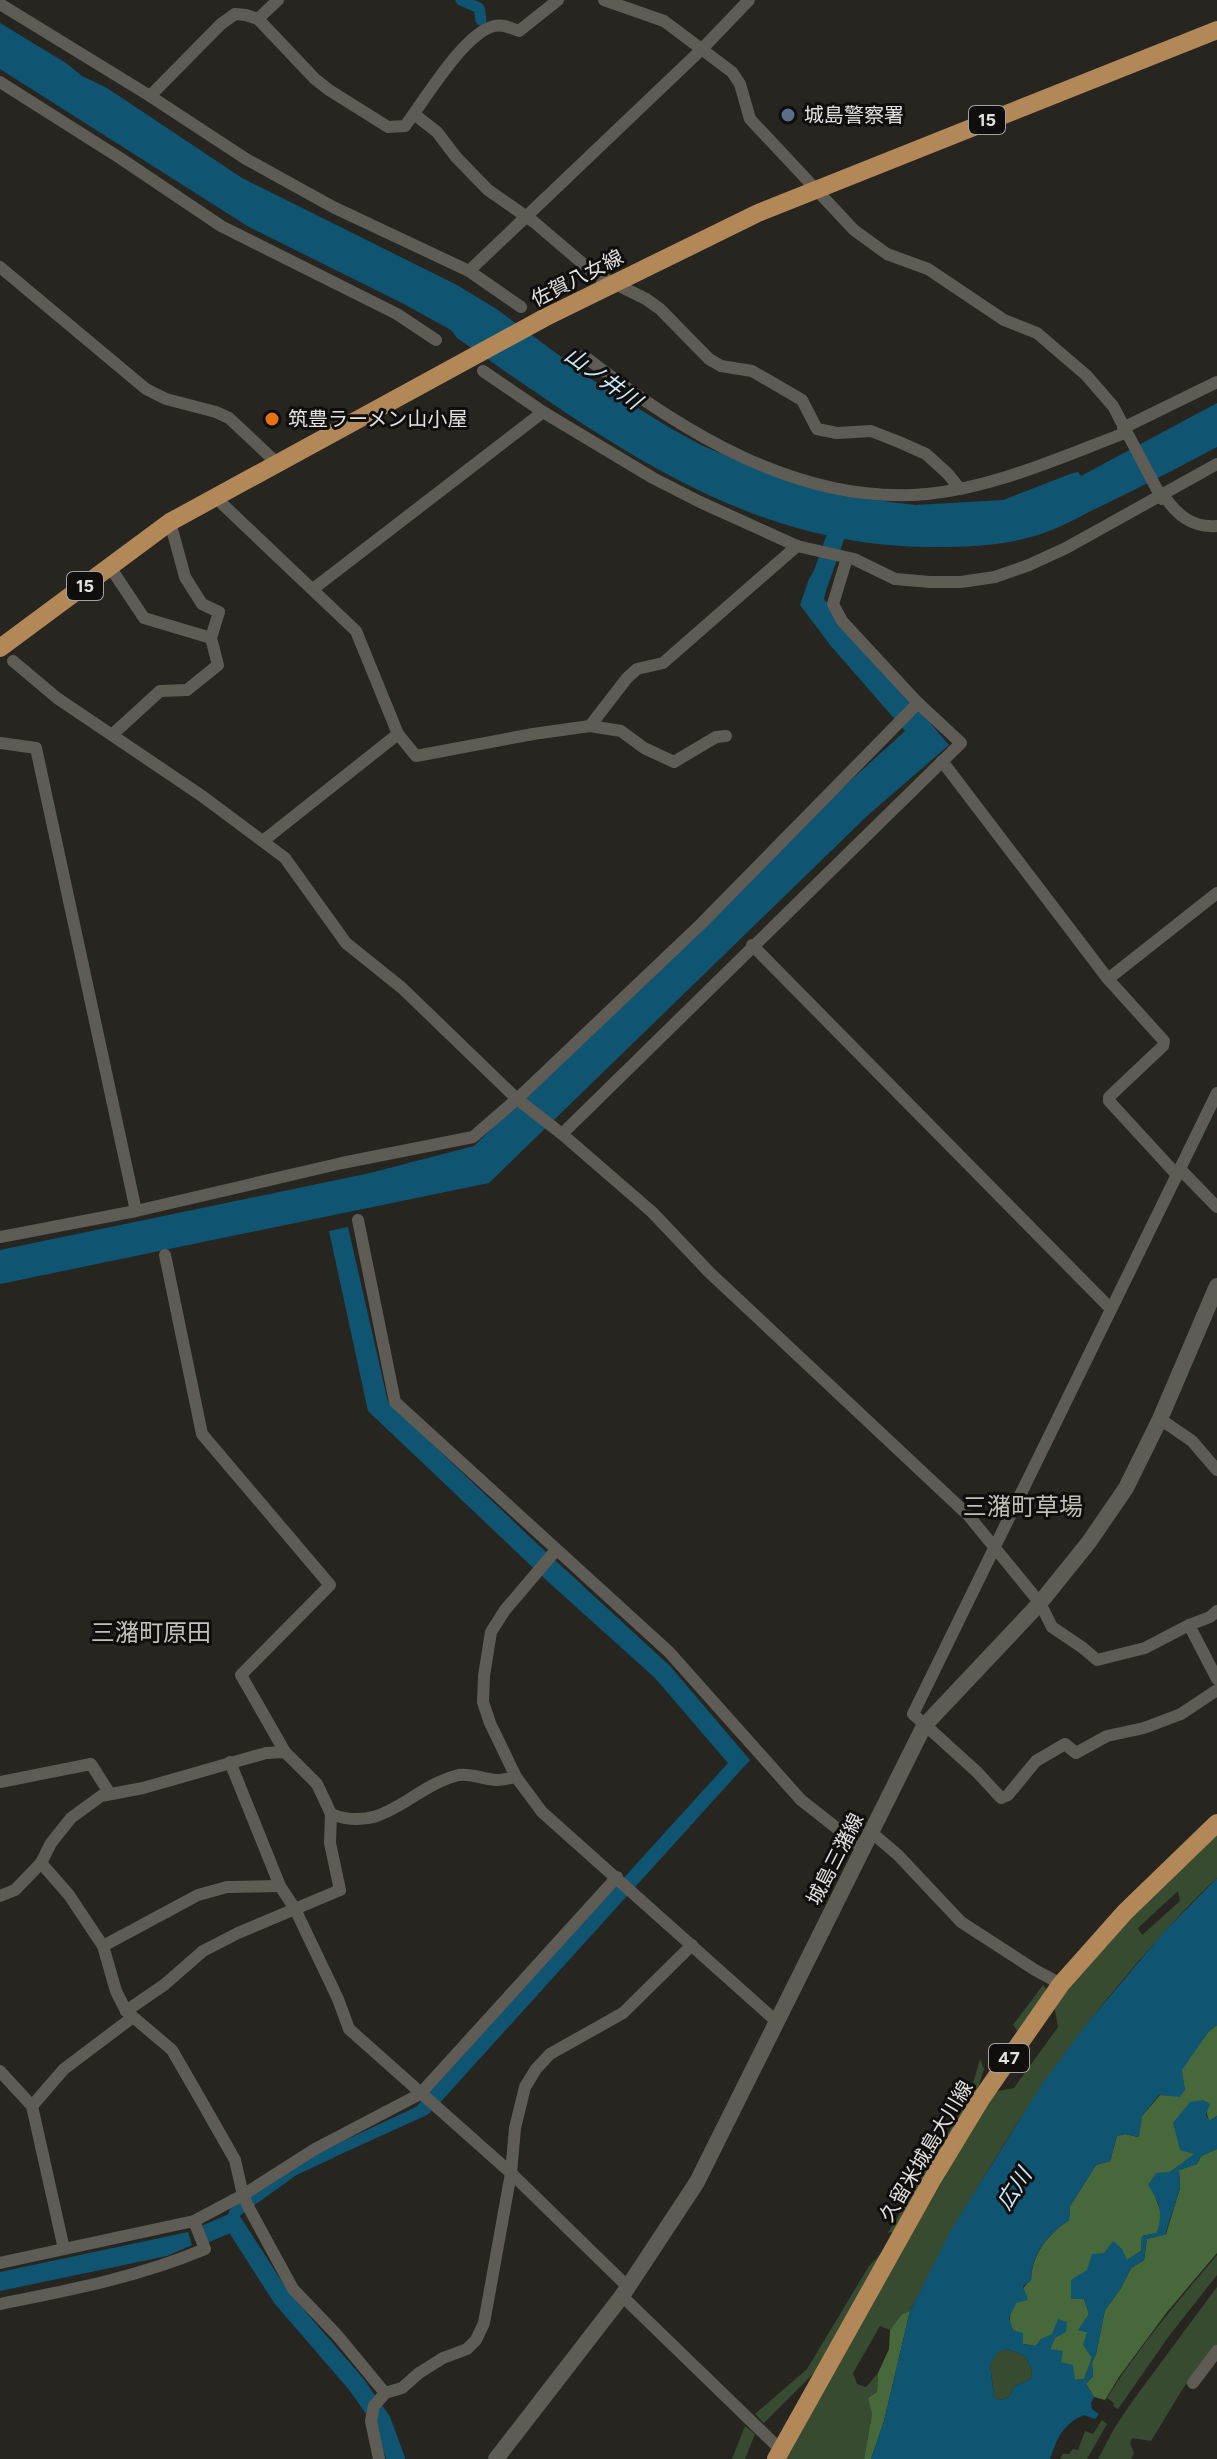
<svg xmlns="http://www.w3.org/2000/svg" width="1217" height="2459" font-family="Figtree,'Noto Sans JP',sans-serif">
	<rect width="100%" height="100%" fill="#27251f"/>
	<g fill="#374b31" fill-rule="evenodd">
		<path d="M 1217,1831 L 1217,1878 C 1188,1904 1163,1934 1137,1963 C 1044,2071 975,2185 910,2311 L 902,2314 L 890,2330 L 880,2326 L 853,2373 L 857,2384 L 866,2387 L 878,2373 L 877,2392 L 868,2398 L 872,2414 L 864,2459 L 783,2459 L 993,2092 L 1014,2088 L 1058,2027 L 1054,2005 C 1105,1944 1158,1885 1217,1831 ZM 1178,1891 L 1180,1901 L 1142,1935 L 1138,1928 Z"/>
		<polygon points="1043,1985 1049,1992 1019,2033 1013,2025"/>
		<polygon points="980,2059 984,2069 974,2100 897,2231 888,2233 969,2098"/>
		<polygon points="891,2243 820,2367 764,2423 755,2414 807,2369 869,2266"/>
		<path d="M 1217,2255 L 1217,2275 L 1169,2336 L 1118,2409 L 1113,2406 L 1114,2403 L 1107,2398 C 1139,2347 1178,2301 1217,2255 Z"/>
		<polygon points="1217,2287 1217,2345 1182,2390 1151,2441 1132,2438 1130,2443 1134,2453 1131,2459 1098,2459 1115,2427 1134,2399"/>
		<polygon points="1007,2349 1025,2356 1032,2370 1031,2379 1015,2386 1008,2398 999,2400 994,2397 990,2364 998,2351"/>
		<polygon points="1102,2420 1107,2424 1087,2459 1060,2459 1063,2454 1069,2454 1073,2449 1078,2450 1085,2431 1093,2434"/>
		<polygon points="745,2426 755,2434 745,2459 732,2459"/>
	</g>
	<g fill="#46683b">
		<path d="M 1217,2025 L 1217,2116 L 1209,2121 L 1203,2100 L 1195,2154 L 1170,2172 L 1155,2196 L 1162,2216 L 1157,2233 L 1142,2236 L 1141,2251 L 1127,2260 L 1084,2299 L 1089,2314 L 1079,2330 L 1087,2332 L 1092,2358 L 1084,2379 L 1074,2380 L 1050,2349 L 1055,2338 L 1052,2335 L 1041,2339 L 1036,2346 L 1023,2344 C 1018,2337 1011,2330 1010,2321 C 1009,2308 1021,2288 1031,2280 C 1032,2254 1048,2234 1069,2220 L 1070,2206 L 1096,2165 L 1110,2161 L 1117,2136 L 1125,2134 L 1138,2137 L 1142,2116 L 1160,2095 L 1185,2090 L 1181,2070 L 1208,2032 Z"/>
		<polygon points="1217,2149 1217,2253 1167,2312 1119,2377 1105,2400 1094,2397 1086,2384 1093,2376 1092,2363 1096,2354 1105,2310 1121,2288 1131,2268 1144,2260 1147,2239 1166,2234 1180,2188 1179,2170 1197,2164 1201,2156"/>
		<polygon points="910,2311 884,2421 871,2459 864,2459 872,2414 868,2398 877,2392 878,2373 889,2349 890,2330 902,2314"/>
	</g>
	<g fill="#0f5572" fill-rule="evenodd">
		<path d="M 0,23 L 66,63 L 82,76 L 107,88 L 242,178 L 457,285 L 498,310 L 591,379 L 670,428 L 701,445 L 765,472 L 794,483 L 851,497 L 915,505 L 1003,500 L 1070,474 L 1078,472 L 1081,476 L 1217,403 L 1217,447 C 1176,469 1135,490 1093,510 C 1077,518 1061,527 1044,533 C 1010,545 972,547 936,547 C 745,548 607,441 457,338 L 451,330 L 404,304 L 249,227 L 0,69 Z"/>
		<polygon points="815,569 830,572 824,599 949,745 867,816 489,1183 0,1284 0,1250 370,1173 474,1146 806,821 905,731 831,646 800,605 809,579"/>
		<polygon points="348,1227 388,1402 530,1537 670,1666 750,1760 436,2107 427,2115 330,2159 319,2159 322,2151 416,2107 728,1763 655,1678 545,1579 368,1411 329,1231"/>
		<path d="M 1217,1878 L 1217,2025 L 1208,2032 L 1182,2070 L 1185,2090 L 1180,2097 L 1159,2095 L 1142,2116 L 1139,2137 L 1125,2134 L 1117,2136 L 1110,2161 L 1096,2165 L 1070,2206 L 1069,2220 C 1048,2234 1031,2254 1031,2281 L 1023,2286 L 1028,2300 L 1016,2303 L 1009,2318 L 1013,2330 L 1023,2333 L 1023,2344 L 1036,2346 L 1041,2339 L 1052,2334 L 1058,2319 L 1067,2322 L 1066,2332 L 1055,2338 L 1050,2349 L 1063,2351 L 1061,2362 L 1073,2365 L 1075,2380 L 1084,2379 L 1092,2358 L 1083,2345 L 1087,2332 L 1078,2330 L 1089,2314 L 1084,2299 L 1071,2299 L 1071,2280 L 1087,2270 L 1092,2254 L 1104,2253 L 1113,2241 L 1122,2249 L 1127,2260 L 1141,2251 L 1142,2236 L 1157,2233 C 1163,2212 1160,2203 1148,2185 L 1156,2173 L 1170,2172 L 1194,2154 L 1180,2150 L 1173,2123 L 1190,2102 L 1203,2100 L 1210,2104 L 1206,2115 L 1209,2121 L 1217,2116 L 1217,2149 L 1201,2156 L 1197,2164 L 1179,2170 L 1180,2188 L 1165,2235 L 1147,2239 L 1144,2260 L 1131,2268 L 1121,2288 L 1105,2310 L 1096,2354 L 1092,2363 L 1093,2376 L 1086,2384 L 1094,2397 L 1091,2403 L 1092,2409 L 1099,2414 L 1095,2419 L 1084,2415 C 1063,2424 1057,2438 1050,2459 L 871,2459 L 884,2421 L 910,2311 L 951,2230 L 1042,2084 L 1085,2026 L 1163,1933 ZM 1007,2349 L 1025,2356 L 1032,2370 L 1031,2379 L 1015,2386 L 1008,2398 L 999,2400 L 994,2397 L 990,2364 L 998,2352 Z"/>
		<polygon points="188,2232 192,2245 167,2256 0,2291 0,2272"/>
	</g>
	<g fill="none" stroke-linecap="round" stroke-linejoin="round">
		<g stroke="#0f5572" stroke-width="11">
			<polyline points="461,0 479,8 481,20"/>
			<polyline points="233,2222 234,2213 294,2170 331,2153"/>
		</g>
		<g stroke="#0f5572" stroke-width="18">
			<polyline points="816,592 841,521"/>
			<polyline points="203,2235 233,2222 281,2297 356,2384 382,2421 396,2459"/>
		</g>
		<g stroke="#5e5c55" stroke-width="12">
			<polyline points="604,0 664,21 732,72 740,84 750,119 854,230 887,254 928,269 1004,320 1037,333 1086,375 1113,406 1162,499"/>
			<polyline points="0,4 150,96 246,159 333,207 469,271 521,307"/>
			<polyline points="258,19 278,0"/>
			<polyline points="0,82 120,158 221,226 397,314 436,340"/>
			<path d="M 150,96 L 221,24 L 235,14 L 246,15 L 258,19 L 315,79 L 329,90 L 388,127 L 405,126 C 424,101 464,33 494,26 C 503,24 511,28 519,31 L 558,0"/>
			<polyline points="414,114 437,132 456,157 488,190 534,222 595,274 646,299 660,309 709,359 721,366 752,371 802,400 817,429 837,433 871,431 899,442 926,454 948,474 960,489"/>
			<polyline points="0,267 146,389 166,399 216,412 229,418 278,464"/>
			<polyline points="469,271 702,49 749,0"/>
			<path d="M 584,356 C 680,431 800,506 927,494 C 996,487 1061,457 1125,433"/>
			<polyline points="483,371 543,412 653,478 700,502 797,546 854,559 895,579 930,582 961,582 995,577 1029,565 1066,548 1217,464"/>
			<polyline points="1123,428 1217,382"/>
			<path d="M 1162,493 C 1176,514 1191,528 1217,526"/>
			<polyline points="216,498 356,631 398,734 416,756 533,734 590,726 621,731 644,748 674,762 716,737 726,736"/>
			<polyline points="110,567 144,618 211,638"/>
			<polyline points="313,589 543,412"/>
			<polyline points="13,661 57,698 202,796 285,858 346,943 402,988 517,1099 562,1134 652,1212 709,1272 968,1515 1040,1603 1052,1627 1083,1648 1097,1660 1145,1648 1189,1625 1210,1617 1217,1611"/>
			<polyline points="590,726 627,678 637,669 663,663 797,546"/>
			<polyline points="113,734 160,691 187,690 218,665 211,638 219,612 202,604 185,577 170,522"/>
			<polyline points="0,743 36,748 136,1211"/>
			<polyline points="942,761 1108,979 1164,1041 1163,1046 1109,1097 1109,1101 1177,1175"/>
			<polyline points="263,841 398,734"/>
			<polyline points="752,945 1111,1309"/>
			<polyline points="1108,979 1217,893"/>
			<polyline points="1217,1093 913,1714 977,1772 1001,1798 1008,1795 1036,1761 1065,1744 1076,1753 1107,1736 1144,1728 1181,1714 1217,1690"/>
			<polyline points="562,1134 961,743 918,703 842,621 833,604 847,558"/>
			<polyline points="1180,1169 1217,1207"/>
			<polyline points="358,1220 395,1402 669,1652 801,1800 862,1848"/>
			<polyline points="0,1237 136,1211 342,1163 473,1137 517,1099 701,924 918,703"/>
			<polyline points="1160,1419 1192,1441 1217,1470"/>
			<polyline points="556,1550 505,1610 491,1632 484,1676 483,1702 490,1723 516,1777 542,1812 776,2021"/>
			<polyline points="1189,1625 1217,1679"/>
			<polyline points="285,1752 266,1753 143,1788 101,1796 71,1818 51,1843 41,1863 69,1895 103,1946 116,1991 126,2011 172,2050 202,2102 235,2160 243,2195 250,2210 293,2289 337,2335 385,2393"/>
			<polyline points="230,1762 280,1886 295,1909 338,1999 349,2029 511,2173 628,2287"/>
			<polyline points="0,1782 91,1764 110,1794"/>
			<path d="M 331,1814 C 385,1835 411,1786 459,1775 C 472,1773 485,1780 497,1780 C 503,1780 510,1778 516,1777"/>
			<polyline points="871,1832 898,1855 961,1922 1035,1970 1061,1984"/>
			<polyline points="0,1896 15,1890 41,1863"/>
			<polyline points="103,1946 198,1895 227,1887 280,1886"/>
			<polyline points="126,2011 164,1985 203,1951 238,1933 340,1890 330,1843 331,1814 326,1803 317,1784 285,1752 241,1675 330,1585 202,1434 165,1255"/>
			<polyline points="0,2071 32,2106 64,2249"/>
			<polyline points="32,2106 64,2069 133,2017"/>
			<polyline points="0,2263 194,2221 243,2195 315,2149 420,2094 617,1877"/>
			<polyline points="622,2296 781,2450"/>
			<path d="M 0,2304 C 70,2290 139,2277 205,2249 L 194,2221"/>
			<polyline points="1193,2383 1217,2351"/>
			<polyline points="379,2459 371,2421 374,2406 385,2393 402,2388 419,2373 443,2358 467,2349 476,2340 484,2323 511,2173 515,2128 525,2087 536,2069 550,2054 623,2013 692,1945"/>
		</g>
		<polyline stroke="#5e5c55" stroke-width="16" points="496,2459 622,2296 697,2182 924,1726 1040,1603 1089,1542 1126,1488 1160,1419 1217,1286"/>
		<g stroke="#b38858" stroke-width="18">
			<polyline points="0,648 170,522 544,318 758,213 1217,30"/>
			<polyline points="776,2459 932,2180 981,2099 1061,1984 1125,1912 1217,1823"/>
		</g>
	</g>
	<circle fill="#5c6f8a" stroke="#0f0e0c" stroke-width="3" cx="788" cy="115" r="8"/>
	<circle fill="#e8710a" stroke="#0f0e0c" stroke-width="3" cx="272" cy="419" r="8"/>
	<g text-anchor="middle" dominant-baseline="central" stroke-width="6" stroke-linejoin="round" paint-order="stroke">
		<g fill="#0f0e0c" stroke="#a3a29e" stroke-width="2">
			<rect x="969" y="106" width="36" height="28" rx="6"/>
			<rect x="67" y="572" width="36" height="28" rx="6"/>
			<rect x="989" y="2044" width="40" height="28" rx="6"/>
		</g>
		<g font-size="18" font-weight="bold" fill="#e3e1dd">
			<text x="987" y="120">15</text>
			<text x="85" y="586">15</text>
			<text x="1009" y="2058">47</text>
		</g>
		<g font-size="20" fill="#e3e1dd" stroke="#0f0e0c" text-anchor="start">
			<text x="804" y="115">城島警察署</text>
			<text x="288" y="419">筑豊ラーメン山小屋</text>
		</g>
		<g font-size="20" fill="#e3e1dd" stroke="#0f0e0c">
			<text transform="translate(577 278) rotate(-27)">佐賀八女線</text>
			<text transform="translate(835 1859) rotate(-63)">城島三潴線</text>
			<text transform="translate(926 2151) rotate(-59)">久留米城島大川線</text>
		</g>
		<g font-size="22" font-style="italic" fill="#c7e9fc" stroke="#0f0e0c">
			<text transform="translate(603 378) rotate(36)">山ノ井川</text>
			<text transform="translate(1014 2189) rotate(-57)">広川</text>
		</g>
		<g font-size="24" fill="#c2bfb7" stroke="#0f0e0c">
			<text x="1023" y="1506">三潴町草場</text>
			<text x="151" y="1632">三潴町原田</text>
		</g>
	</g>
</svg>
